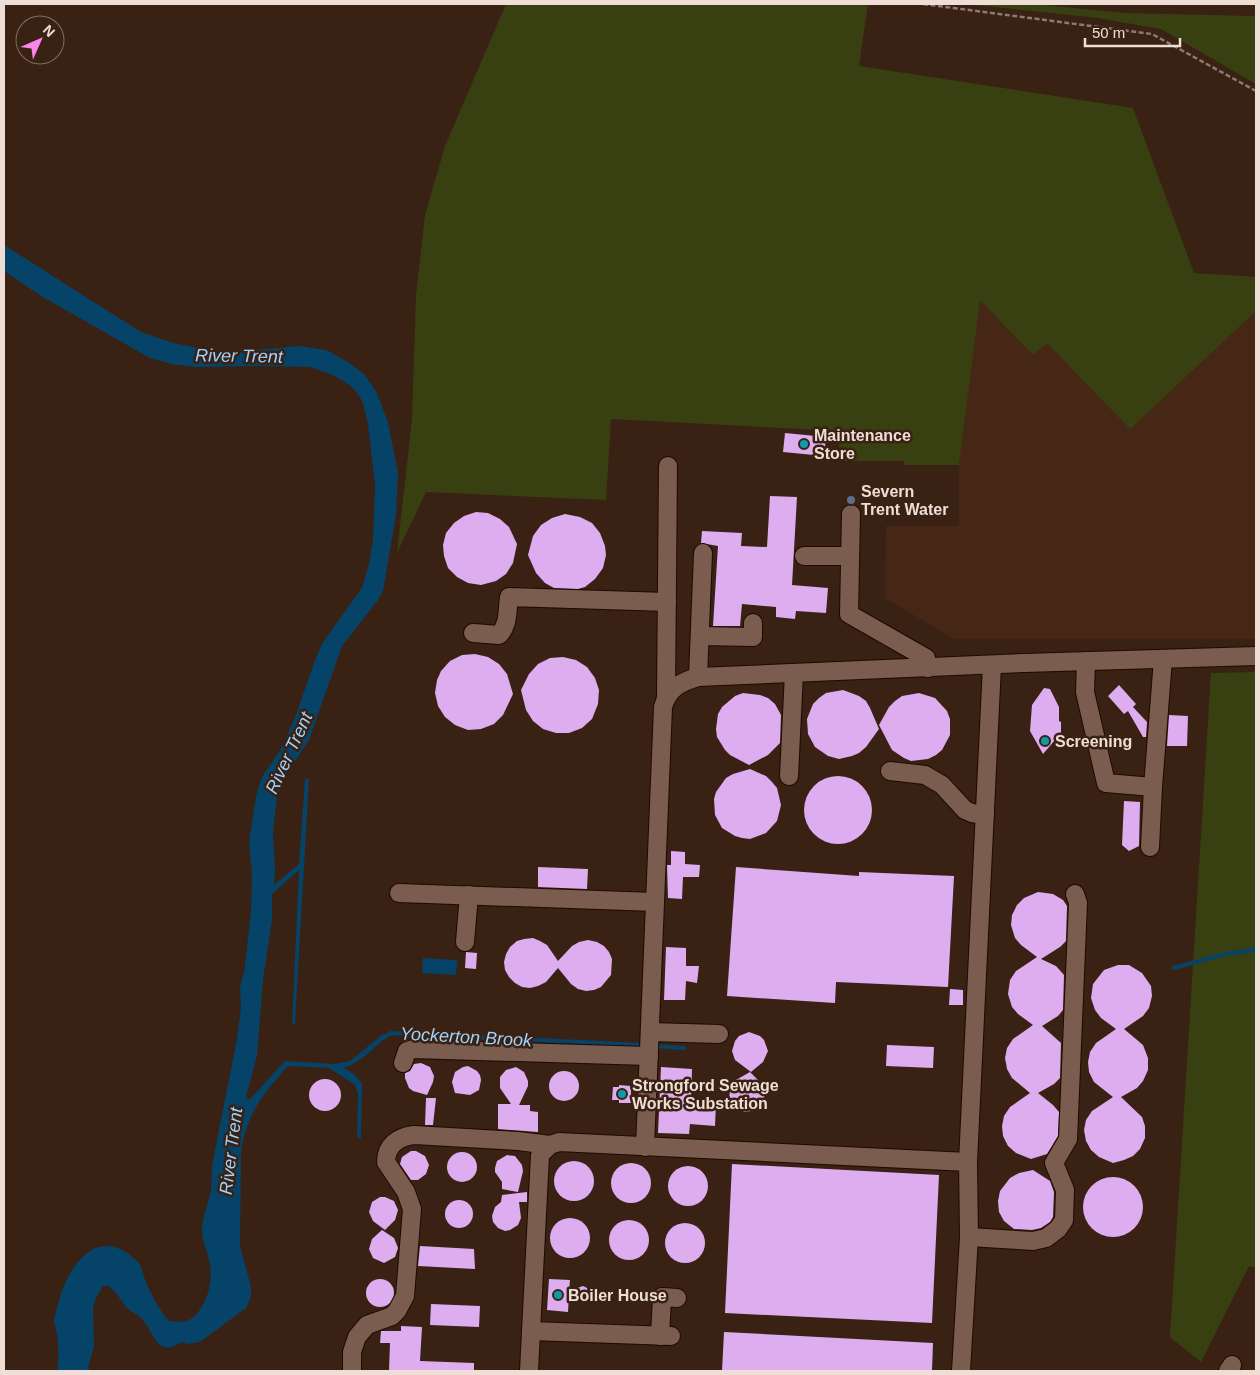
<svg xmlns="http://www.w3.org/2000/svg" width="1260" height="1375" font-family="Arial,sans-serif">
	<rect width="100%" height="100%" fill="#392113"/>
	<polygon fill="#462716" points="984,261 1256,277 1256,639 954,639 885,598 886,526 959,526 959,465"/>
	<g fill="#384011">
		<polygon points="506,4 868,4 859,66 1133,108 1194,273 1256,277 1256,311 1130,429 1047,343 1033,355 980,300 959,465 904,465 904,461 840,461 838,431 611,419 606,500 426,492 397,553 412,419 416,296 425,215 445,146"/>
		<polygon points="966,4 1034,4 1124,13 1256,16 1256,84 1161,29 1098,18"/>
		<polygon points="1256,672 1256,1268 1249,1266 1201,1362 1170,1337 1211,673"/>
	</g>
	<g fill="#064368">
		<path d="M 4,245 L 141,332 L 173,343 L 208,350 L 236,352 L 300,346 L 326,350 L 348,362 L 364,374 L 376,391 L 388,422 L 398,473 L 396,515 L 383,591 L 378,600 L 342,646 L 309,740 L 287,773 L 277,796 L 273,832 L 275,868 L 274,885 L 299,864 L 305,779 L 309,779 L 295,1024 L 292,1024 L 299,870 L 272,894 L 272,920 L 263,980 L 257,1056 L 246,1097 L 248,1100 L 251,1098 L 285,1061 L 334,1064 L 350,1061 L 383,1034 L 386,1037 C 373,1049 361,1062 344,1068 L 355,1075 L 362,1084 L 361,1138 L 357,1138 L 358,1093 L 355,1085 L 329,1068 L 288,1066 C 264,1093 247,1113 241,1151 L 240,1246 L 251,1287 L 251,1297 L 246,1308 L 200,1342 L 188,1344 L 182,1342 C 156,1359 155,1333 142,1319 C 138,1314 130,1312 126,1307 C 120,1299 117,1292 108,1286 L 103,1286 L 96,1298 L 93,1308 L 94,1347 L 88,1367 L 90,1371 L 57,1371 C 59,1358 59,1343 56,1329 C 56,1327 54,1325 54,1322 C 54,1315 58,1306 59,1300 C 70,1262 99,1224 137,1261 C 142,1266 143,1275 146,1282 C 152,1296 159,1310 169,1321 C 185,1323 192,1322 201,1308 C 210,1293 213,1277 209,1260 C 207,1250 202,1241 202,1230 C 202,1216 209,1203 211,1189 C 212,1182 211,1176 212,1169 C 212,1163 214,1157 215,1150 L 237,1039 L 241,1007 L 240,986 L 244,973 L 251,911 L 252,875 L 249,842 L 256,796 L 262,777 L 281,749 L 296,715 L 315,660 L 323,642 L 362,588 L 369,564 L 373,539 L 375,486 L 368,424 L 363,403 L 358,394 L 351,386 L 333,375 L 310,367 L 262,366 L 196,367 L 171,364 L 150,358 L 41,296 L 4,271 Z"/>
		<polygon points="423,958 457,960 456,975 422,973"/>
	</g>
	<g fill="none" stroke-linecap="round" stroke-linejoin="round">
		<g stroke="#064368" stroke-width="4">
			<polyline points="1173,968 1225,954 1254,950 1256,946"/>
			<polyline points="381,1039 391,1033 642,1045"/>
			<polyline points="654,1046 684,1048"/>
		</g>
	</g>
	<g fill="#deadf0">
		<polygon points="785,433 826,437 824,456 783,452"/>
		<polygon points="770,496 797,497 792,585 828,588 826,613 796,611 795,619 776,617 776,607 742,604 740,626 713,626 718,546 701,543 702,531 742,533 741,546 767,547"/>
		<polygon points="476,512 488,513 500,519 509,527 517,544 513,563 506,574 496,581 481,585 468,583 457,577 448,568 444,556 443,545 446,533 454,523 464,516"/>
		<polygon points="565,514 580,517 592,523 600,533 605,546 606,555 603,568 595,579 585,587 578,589 554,588 545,583 536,573 528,555 533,536 541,525 552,518"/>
		<polygon points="475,654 488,657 499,664 507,674 513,694 503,715 494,724 481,729 468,730 455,725 445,717 438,706 435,693 437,680 441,671 450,661 462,655"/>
		<polygon points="563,657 576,660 587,667 595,678 599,690 598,704 592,719 582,728 569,733 556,733 543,729 533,721 526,710 521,690 529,674 538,664 550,658"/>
		<polygon points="1119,685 1136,704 1133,707 1147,722 1146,737 1143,737 1128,711 1124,714 1108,696"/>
		<polygon points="1044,688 1050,689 1059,707 1059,721 1061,722 1061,733 1043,754 1030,731 1032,705"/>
		<polygon points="843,690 859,696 866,701 870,708 879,729 866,747 859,753 852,756 839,759 828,756 815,747 808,734 807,719 813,704 819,698 826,693"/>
		<polygon points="743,693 760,695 768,698 775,704 781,715 780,743 768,755 749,765 730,755 725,750 717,737 716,729 718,714 722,707 735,696"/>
		<polygon points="919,693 935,698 947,711 950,719 950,735 942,750 936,755 928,759 911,761 904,758 892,750 879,725 889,707 895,701 902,696"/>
		<polygon points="1169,715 1188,716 1187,746 1167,746"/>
		<polygon points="750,769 766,776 772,782 777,788 781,805 777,821 766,833 750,839 742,838 735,836 722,828 715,815 714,799 716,792 726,778 733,774"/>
		<circle cx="838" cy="810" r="34"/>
		<polygon points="1124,801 1140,802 1139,846 1129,851 1122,845"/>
		<polygon points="671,851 685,852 685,864 700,865 699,877 683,877 682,899 668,898 667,865 671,865"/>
		<polygon points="538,867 588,869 587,889 538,887"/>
		<polygon points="736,867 859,876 859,872 954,876 948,987 836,982 835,1003 727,996"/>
		<polygon points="1038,892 1053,894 1063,900 1067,906 1066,941 1060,947 1041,959 1056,966 1064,975 1063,1010 1058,1016 1042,1026 1061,1043 1060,1078 1054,1084 1038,1093 1053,1105 1059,1112 1058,1136 1047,1154 1031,1159 1016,1153 1008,1146 1003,1136 1002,1126 1004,1116 1010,1107 1030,1093 1012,1078 1007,1069 1005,1058 1007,1048 1013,1039 1033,1025 1018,1014 1012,1007 1008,994 1010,980 1016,971 1037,957 1021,945 1015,938 1011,925 1012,915 1017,905 1024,898"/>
		<polygon points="533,938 540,941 547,945 558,961 572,946 579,942 588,940 597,942 604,946 609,952 612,959 611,975 601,987 594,990 586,991 578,989 571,984 558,968 546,982 538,986 530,988 522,987 515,983 509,977 505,970 504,962 506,954 510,947 517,941 524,939"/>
		<polygon points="666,947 686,948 686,966 699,966 697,983 686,981 685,1000 664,1000"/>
		<polygon points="466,952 477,953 476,969 465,968"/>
		<polygon points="1118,965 1129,965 1142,973 1151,986 1152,996 1149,1008 1143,1016 1124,1029 1143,1045 1148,1058 1148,1070 1143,1081 1137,1088 1121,1097 1142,1117 1145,1126 1145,1138 1140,1149 1133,1156 1124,1160 1113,1163 1099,1157 1091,1150 1086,1141 1084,1130 1086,1120 1092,1111 1113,1097 1094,1082 1089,1072 1088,1062 1090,1052 1096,1043 1116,1029 1101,1018 1095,1010 1091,998 1093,984 1104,970"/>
		<polygon points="950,989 963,990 963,1005 949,1005"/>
		<polygon points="749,1032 760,1036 764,1040 768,1051 763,1062 751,1072 735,1060 732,1051 735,1041 739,1036"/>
		<polygon points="887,1045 934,1047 933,1068 886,1066"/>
		<polygon points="421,1063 430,1067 434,1076 433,1082 427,1095 413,1091 409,1088 405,1078 405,1073 410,1071 414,1064"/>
		<polygon points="468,1066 477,1071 480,1075 481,1080 479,1090 470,1095 455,1093 452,1082 455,1072 463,1067"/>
		<polygon points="516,1067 524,1072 528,1081 528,1086 519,1105 530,1105 530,1111 538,1112 538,1132 498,1129 498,1104 511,1104 500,1088 500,1077 506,1070"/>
		<polygon points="661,1067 692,1069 691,1101 716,1103 715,1126 690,1124 689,1134 658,1133"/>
		<circle cx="564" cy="1086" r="15"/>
		<polygon points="750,1072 762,1084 765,1095 761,1106 756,1110 745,1112 736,1108 729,1100 730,1090 736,1080"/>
		<circle cx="325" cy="1095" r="16"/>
		<polygon points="619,1085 631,1086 631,1103 619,1103 619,1100 612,1100 613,1087 619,1087"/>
		<polygon points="426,1098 436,1098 433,1125 425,1125"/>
		<polygon points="411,1151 416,1151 425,1156 429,1165 426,1174 418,1180 411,1180 400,1164 402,1157"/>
		<circle cx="462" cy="1167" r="15"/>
		<polygon points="507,1155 515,1156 522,1165 523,1171 518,1192 502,1189 502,1182 495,1172 495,1168 497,1161"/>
		<circle cx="574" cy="1181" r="20"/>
		<circle cx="631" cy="1183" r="20"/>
		<polygon points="732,1164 939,1175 932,1323 725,1313"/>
		<circle cx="688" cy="1186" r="20"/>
		<polygon points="1033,1170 1050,1181 1054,1192 1053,1217 1050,1222 1041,1228 1032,1230 1014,1229 1004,1221 999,1212 998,1201 1000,1191 1010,1178 1019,1173"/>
		<circle cx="1113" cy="1207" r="30"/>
		<polygon points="527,1192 527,1202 519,1202 521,1218 518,1225 510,1230 505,1231 498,1228 493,1222 492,1216 495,1207 501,1202 502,1195"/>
		<polygon points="380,1197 385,1197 394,1201 398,1210 395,1220 385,1230 373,1221 369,1212 372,1202"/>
		<circle cx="459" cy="1214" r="14"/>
		<circle cx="570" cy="1238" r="20"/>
		<circle cx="629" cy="1240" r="20"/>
		<circle cx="685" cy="1243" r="20"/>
		<polygon points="382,1230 394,1238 398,1248 395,1257 384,1263 373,1258 369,1249 372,1239"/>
		<polygon points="420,1246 474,1249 475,1269 418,1266"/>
		<circle cx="380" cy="1293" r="14"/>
		<polygon points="549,1279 570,1280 569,1291 583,1286 587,1288 588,1295 585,1298 581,1299 569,1294 568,1312 547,1310"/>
		<polygon points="431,1304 480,1306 479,1327 430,1325"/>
		<polygon points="401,1326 422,1327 420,1361 474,1363 474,1371 389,1371 390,1343 380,1343 381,1331 401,1331"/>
		<polygon points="724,1332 933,1343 932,1371 722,1371"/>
	</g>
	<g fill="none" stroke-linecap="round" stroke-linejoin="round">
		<defs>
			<g id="minor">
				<polyline points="851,514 849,614 926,658 928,668"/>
				<polyline points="804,556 850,556"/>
				<path d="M 473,633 L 499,635 C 509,625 507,610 509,597 L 667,602"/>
				<polyline points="700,636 753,637 753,623"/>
				<polyline points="1086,661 1085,692 1106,783 1153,787 1163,659"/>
				<polyline points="698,677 703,553"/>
				<polyline points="666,697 668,466"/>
				<polyline points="890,771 925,775 942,785 965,810 972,813 985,815"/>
				<polyline points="789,776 794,673"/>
				<polyline points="1150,847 1153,787"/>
				<polyline points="399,893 655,902"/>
				<polyline points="465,942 469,895"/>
				<polyline points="650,1032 719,1034"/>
				<polyline points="403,1063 407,1051 413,1049 649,1056"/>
				<path d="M 645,1147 L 663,707 C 668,688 681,682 698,677 L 1024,663 L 1256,656"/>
				<polyline points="969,1237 1033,1241 1046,1238 1058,1229 1064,1220 1065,1190 1054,1163 1068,1139 1078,903 1075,894"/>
				<polyline points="531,1331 671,1336"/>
				<polyline points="660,1336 662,1297 677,1298"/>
				<path d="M 352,1371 L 352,1352 L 357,1337 L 367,1325 L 392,1316 L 397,1311 L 405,1296 L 412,1209 L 406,1192 L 386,1162 C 386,1145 398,1137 414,1135 L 518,1141 L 550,1145"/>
				<polyline points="529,1371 540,1155 550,1145 559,1142 968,1162"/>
				<polyline points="961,1371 969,1237 968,1162 992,665"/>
				<polyline points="1228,1371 1232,1365"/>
			</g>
		</defs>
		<use href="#minor" stroke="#1f0901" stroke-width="20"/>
		<polyline stroke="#8e796e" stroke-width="2.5" stroke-dasharray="5 2.5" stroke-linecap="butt" points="923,4 1152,34 1256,91"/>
		<use href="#minor" stroke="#7a5d4e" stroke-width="18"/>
	</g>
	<g fill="#0f9aa8" stroke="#392113" stroke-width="2">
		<circle cx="804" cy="444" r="5"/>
		<circle cx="1045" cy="741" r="5"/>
		<circle cx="622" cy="1094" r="5"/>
		<circle cx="558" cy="1295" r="5"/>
	</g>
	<circle fill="#5c6f8a" stroke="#392113" stroke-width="2" cx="851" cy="500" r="5"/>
	<g text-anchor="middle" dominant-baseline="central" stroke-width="5" stroke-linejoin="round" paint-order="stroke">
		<g font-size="16" font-weight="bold" fill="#efded6" stroke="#392113" text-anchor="start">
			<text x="814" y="435">Maintenance<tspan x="814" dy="18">Store</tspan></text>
			<text x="861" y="491">Severn<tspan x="861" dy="18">Trent Water</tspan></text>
			<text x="1055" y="741">Screening</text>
			<text x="632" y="1085">Strongford Sewage<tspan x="632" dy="18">Works Substation</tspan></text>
			<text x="568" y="1295">Boiler House</text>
		</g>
		<g font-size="18" font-style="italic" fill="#9dd3fe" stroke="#392113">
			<text transform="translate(239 356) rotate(1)">River Trent</text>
			<text transform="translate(289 753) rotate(-65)">River Trent</text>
			<text transform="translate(466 1037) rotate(3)">Yockerton Brook</text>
			<text transform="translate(231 1151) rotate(-83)">River Trent</text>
		</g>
	</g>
	<rect width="1260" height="1375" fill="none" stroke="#efded6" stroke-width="10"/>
	<g transform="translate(40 40) rotate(45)"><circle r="24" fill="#392113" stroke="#826d61"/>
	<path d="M0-4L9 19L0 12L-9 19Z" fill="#f987e9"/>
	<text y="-8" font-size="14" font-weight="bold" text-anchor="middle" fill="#efded6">N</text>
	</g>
	<path d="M1085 38v8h95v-8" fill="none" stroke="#efded6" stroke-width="2.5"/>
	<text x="1092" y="38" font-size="15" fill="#efded6" stroke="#392113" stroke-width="4" paint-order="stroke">50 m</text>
</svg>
